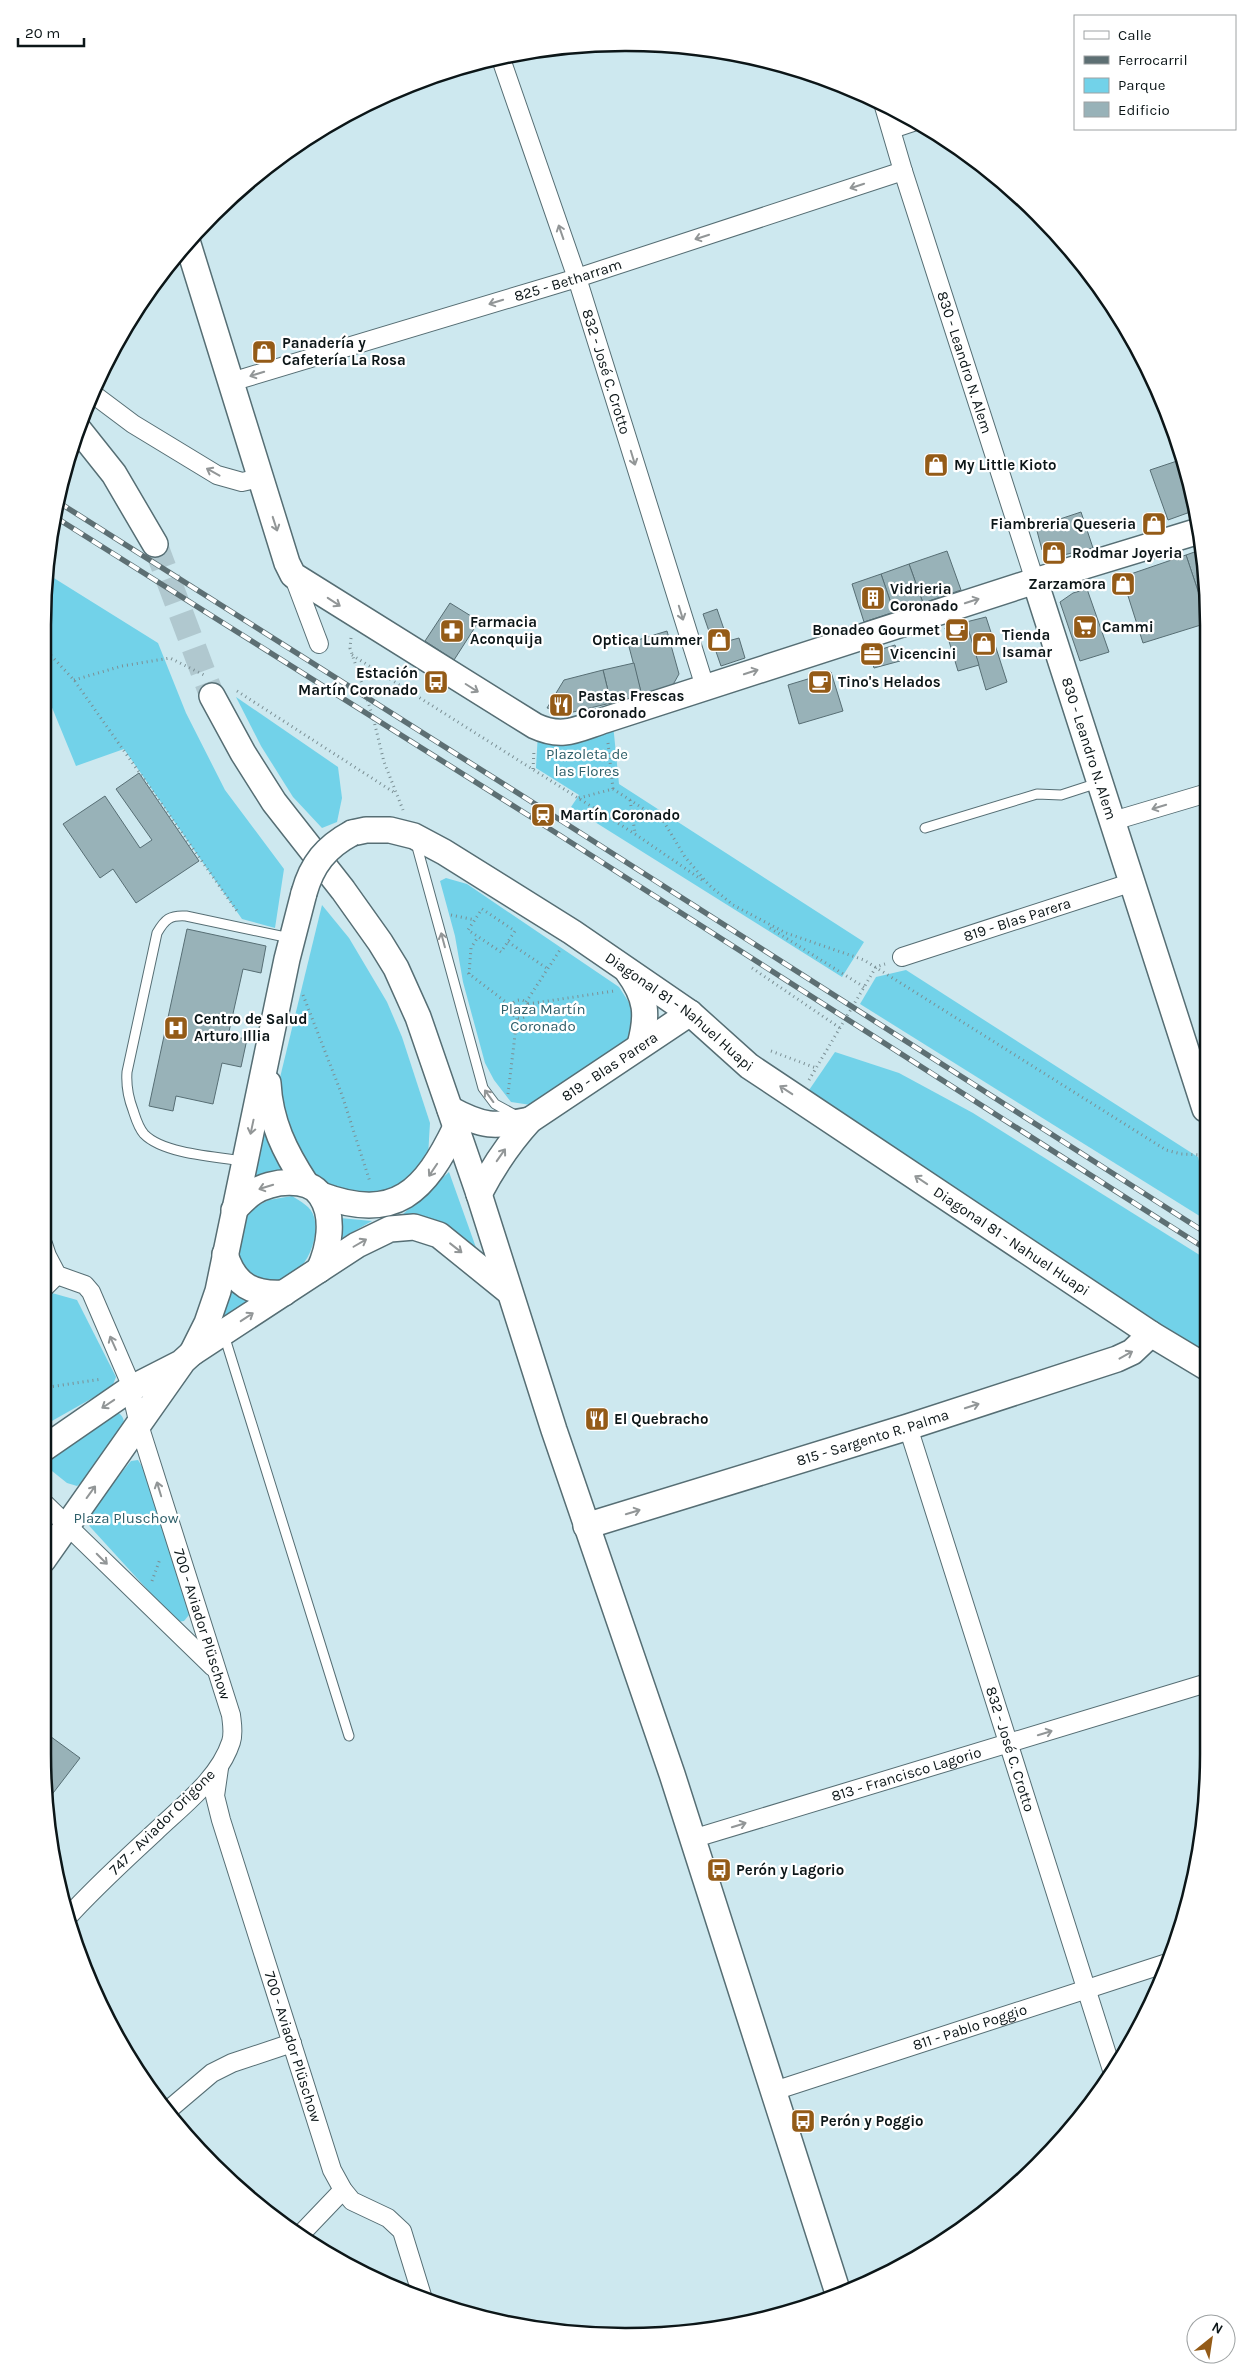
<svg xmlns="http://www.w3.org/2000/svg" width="1251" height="2379" font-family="Karla,sans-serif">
	<rect width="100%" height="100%" fill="#cde8ef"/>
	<g fill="#72d2e9">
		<polygon points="49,575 158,643 186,713 225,790 284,869 275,928 242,919 124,749 76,766 44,688 44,588 45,577"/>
		<polygon points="236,697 338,767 342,798 337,822 322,828 293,797 261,746"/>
		<polygon points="613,724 619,784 864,942 842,977 571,807 579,795 536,768 538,732"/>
		<polygon points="446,878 467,884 619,987 630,1004 633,1026 625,1046 531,1105 511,1102 494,1080 485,1063 463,982 455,936 440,881"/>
		<polygon points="322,905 349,938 387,1002 402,1037 430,1123 428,1156 418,1172 395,1191 363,1196 338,1191 311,1176 286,1137 276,1094"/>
		<polygon points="906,970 1198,1157 1205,1185 1206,1220 860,1004 876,977"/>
		<polygon points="835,1052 899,1073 973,1113 1206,1259 1206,1353 805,1096"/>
		<polygon points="262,1124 272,1150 287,1172 249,1182"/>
		<polygon points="449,1172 479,1256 444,1229 402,1215"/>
		<path d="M 292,1196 C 300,1201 312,1207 314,1217 C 321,1241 302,1281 273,1282 C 259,1282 249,1275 239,1267 L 235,1245 L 246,1216 L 255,1207 L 269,1200 Z"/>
		<polygon points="340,1218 372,1221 342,1238"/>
		<polygon points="232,1286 255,1304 221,1320"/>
		<polygon points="52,1293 77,1300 116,1377 112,1387 43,1426 43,1302"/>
		<path d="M 113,1410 C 122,1414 125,1418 124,1428 L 88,1478 L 77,1486 L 67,1483 L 47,1467 L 46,1460 Z"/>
		<polygon points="138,1460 143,1468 189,1606 189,1615 184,1621 177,1622 83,1519 131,1461"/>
	</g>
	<g fill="#98b2b8" stroke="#576e74">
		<polygon points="1180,460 1193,511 1168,520 1150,470"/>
		<polygon points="1081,512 1093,548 1055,557 1042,550 1036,527"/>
		<polygon points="1203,549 1204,609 1186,555"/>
		<polygon points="947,551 961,590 923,603 909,564"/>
		<polygon points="1186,555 1204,609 1204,624 1143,643 1122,577"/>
		<polygon points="909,564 923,603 894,612 881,574"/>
		<polygon points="881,574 894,612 864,622 852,584"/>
		<polygon points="1087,589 1109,652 1080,661 1060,602 1073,593"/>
		<polygon points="450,603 479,621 454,660 425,641"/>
		<polygon points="717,609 728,641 739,638 745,658 721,666 703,614"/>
		<polygon points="986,617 1007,682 986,690 966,622"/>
		<polygon points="966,622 979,665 958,671 945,628"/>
		<polygon points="667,631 679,674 670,690 642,696 628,643"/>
		<polygon points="895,645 900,661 874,668 869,653"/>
		<polygon points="634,663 642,696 611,703 603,670"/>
		<polygon points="603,670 611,703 573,712 547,708 564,680"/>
		<polygon points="831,672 843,711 799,724 788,685"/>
		<polygon points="139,773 199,861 136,903 113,869 100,878 63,824 105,796 140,848 152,840 116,789"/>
		<polygon points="187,929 266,946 261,973 243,969 228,1036 247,1039 241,1067 222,1063 213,1104 176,1096 173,1111 149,1106"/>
		<polygon points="43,1731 80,1758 47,1801 42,1754"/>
	</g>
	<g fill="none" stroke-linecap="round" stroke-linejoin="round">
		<polyline stroke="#b0c8cf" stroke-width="25" stroke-dasharray="25 12" stroke-linecap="butt" points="155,544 212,696"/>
		<defs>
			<g id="lane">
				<polyline points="925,828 1037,794 1061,795 1098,783"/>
				<polyline points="416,843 483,1088 495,1104 515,1115"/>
				<path d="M 244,1161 C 217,1157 163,1154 144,1134 C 138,1127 136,1119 133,1110 C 128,1097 126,1086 127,1072 L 157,933 C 165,919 170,915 186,916 L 290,938"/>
				<polyline points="224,1335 349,1736"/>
			</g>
			<g id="street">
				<path id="s1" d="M 501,59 L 577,278 L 705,687"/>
				<path id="s2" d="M 883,103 L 903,171 L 1035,581"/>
				<polyline points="892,129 913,122"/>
				<path id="s3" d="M 231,382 L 577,278 L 903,171"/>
				<polyline points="93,394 133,424 217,475 242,482 260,478"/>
				<polyline points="293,575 319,644"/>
				<polyline points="1113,821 1204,794"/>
				<path id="s4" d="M 902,957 L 1133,882"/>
				<path id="s5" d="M 43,1244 L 47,1256 L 57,1275 L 85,1285 L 91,1292 L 128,1378 L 139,1425 L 231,1715 C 232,1724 234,1733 231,1742 C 219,1779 182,1806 155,1832 C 125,1860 95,1887 67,1918"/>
				<polyline points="43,1289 57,1275"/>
				<path id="s6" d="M 908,1427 L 1112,2070"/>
				<polyline points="43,1502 213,1667"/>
				<path id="s7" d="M 219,1768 L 215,1796 L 221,1820 L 332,2170 L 343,2190 L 352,2201 L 388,2218 L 402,2231 L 423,2299"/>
				<path id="s8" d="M 692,1839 L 1207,1683"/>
				<path id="s9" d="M 774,2091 L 1167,1963"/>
				<polyline points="166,2112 212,2073 232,2063 292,2043"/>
				<polyline points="299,2236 343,2190"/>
			</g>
			<g id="secondary">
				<path d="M 188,244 L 287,563 L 293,575 L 535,726 C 563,739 577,729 605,720 L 1035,581 L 1199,531"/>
				<polyline points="79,430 114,474 155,544"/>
				<path id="s10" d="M 1035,581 L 1205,1109"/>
				<polyline points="212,696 243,753 274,802 343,890 380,942 396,968 418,1017 479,1194 554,1430 672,1774 838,2293"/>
				<path id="s11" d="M 352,833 L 366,830 L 390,830 L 414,836 L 444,852 L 572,932 L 690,1013 L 749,1066 L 1151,1334 L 1206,1367"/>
				<path d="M 628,972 C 647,998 648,1015 640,1045"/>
				<path d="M 268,1083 C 270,1122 285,1152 306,1184"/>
				<path d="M 450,1109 C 483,1127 494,1127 530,1120"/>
				<path id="s12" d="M 479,1194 C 493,1167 509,1143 530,1120 L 690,1013"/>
				<path d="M 321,1195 C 396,1223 425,1191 456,1127"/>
				<path d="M 234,1210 C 240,1204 246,1197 254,1192 C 270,1181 309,1176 321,1196 C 335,1217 329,1249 319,1270"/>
				<path d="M 225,1254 C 234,1285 253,1295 284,1293"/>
				<polyline points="192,1353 207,1323 218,1291 287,959 304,893"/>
				<polyline points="43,1449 130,1389 181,1363 192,1353 357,1245 390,1229 414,1227 439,1235 507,1290"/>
				<path id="s13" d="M 586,1526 L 908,1427 L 1117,1359 L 1132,1352 L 1151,1334"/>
				<polyline points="43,1560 181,1364"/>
			</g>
		</defs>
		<use href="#lane" stroke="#566e74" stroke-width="11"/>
		<use href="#street" stroke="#566e74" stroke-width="20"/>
		<use href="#secondary" stroke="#566e74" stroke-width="28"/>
		<g stroke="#7b8f94" stroke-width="3" stroke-dasharray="1 4" stroke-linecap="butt">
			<polyline points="351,638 350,648 373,717 384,762 403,810"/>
			<polyline points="44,648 74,680 237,911"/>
			<polyline points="352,655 635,834 705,882"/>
			<polyline points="74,680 122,666 170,658 204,675"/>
			<polyline points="237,691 395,793"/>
			<polyline points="608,743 613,789"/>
			<polyline points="533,769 534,750"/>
			<polyline points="579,798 613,789 664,822 685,857 709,885 733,905 786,933 864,960 1166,1150 1181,1154 1205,1155"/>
			<polyline points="630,800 635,833"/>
			<polygon points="482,909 515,931 501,952 468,930"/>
			<polyline points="451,915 475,920"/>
			<polyline points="770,928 864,987"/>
			<polyline points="508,942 548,969"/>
			<polyline points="752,968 840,1028"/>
			<polyline points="468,973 511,1006"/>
			<polyline points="469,974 471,948 478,937"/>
			<polyline points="303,995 342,1095 370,1182"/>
			<circle cx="520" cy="1009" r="9"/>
			<polyline points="526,1002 560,950"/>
			<polyline points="528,1004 614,991"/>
			<polyline points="771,1051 816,1068"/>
			<polyline points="809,1080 876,967 885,964"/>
			<polyline points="508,1094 517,1018"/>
			<polyline points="43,1388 102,1379"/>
			<polyline points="152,1581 160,1559"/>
		</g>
		<use href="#lane" stroke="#fff" stroke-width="9"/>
		<use href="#street" stroke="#fff" stroke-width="18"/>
		<use href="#secondary" stroke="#fff" stroke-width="25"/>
		<defs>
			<g id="rail">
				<polyline points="58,502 543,809 1206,1233"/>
				<polyline points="55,517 539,822 1206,1249"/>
			</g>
		</defs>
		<use href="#rail" stroke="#5d6f73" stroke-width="5.5"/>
		<use href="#rail" stroke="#fff" stroke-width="4" stroke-dasharray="11" stroke-linecap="butt"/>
		<defs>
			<path id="secondary-bridge" d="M 304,893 C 312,864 326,847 352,833"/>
		</defs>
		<use href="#secondary-bridge" stroke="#566e74" stroke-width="28" stroke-linecap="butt"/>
		<use href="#secondary-bridge" stroke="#fff" stroke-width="25"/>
	</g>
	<defs><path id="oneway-shaft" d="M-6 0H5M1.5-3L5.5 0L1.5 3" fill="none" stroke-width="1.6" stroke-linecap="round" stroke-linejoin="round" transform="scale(1.25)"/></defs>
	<g stroke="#929697">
		<use href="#oneway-shaft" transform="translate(857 186) rotate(162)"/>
		<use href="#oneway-shaft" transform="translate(561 232) rotate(-109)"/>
		<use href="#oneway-shaft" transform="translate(702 237) rotate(162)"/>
		<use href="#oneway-shaft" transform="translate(496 302) rotate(163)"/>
		<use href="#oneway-shaft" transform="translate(257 374) rotate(163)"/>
		<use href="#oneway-shaft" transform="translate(633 458) rotate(73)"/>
		<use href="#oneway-shaft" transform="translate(213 472) rotate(-151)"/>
		<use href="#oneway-shaft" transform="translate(275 524) rotate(72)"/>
		<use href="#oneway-shaft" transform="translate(972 601) rotate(-18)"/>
		<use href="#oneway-shaft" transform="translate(334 602) rotate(33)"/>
		<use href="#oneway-shaft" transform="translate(681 613) rotate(73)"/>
		<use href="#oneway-shaft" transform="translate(751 672) rotate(-18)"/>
		<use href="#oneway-shaft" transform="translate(472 688) rotate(32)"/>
		<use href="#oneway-shaft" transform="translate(1159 807) rotate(163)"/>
		<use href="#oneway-shaft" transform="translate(443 940) rotate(-105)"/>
		<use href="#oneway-shaft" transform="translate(786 1090) rotate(-147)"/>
		<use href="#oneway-shaft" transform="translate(489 1096) rotate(-126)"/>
		<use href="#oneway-shaft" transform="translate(252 1127) rotate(102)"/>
		<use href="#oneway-shaft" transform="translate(501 1155) rotate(-55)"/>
		<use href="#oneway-shaft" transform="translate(433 1170) rotate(124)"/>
		<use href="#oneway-shaft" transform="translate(921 1180) rotate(-146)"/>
		<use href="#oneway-shaft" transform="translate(266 1187) rotate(163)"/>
		<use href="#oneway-shaft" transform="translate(360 1243) rotate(-30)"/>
		<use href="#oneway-shaft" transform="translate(456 1248) rotate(38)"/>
		<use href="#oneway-shaft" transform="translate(247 1317) rotate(-33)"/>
		<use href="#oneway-shaft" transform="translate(113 1343) rotate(-114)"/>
		<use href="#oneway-shaft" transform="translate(1126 1355) rotate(-29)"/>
		<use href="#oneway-shaft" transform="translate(108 1404) rotate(146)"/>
		<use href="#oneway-shaft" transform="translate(972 1406) rotate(-18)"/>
		<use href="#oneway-shaft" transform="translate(159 1489) rotate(-107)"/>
		<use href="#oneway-shaft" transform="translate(91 1492) rotate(-54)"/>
		<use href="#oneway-shaft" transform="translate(633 1512) rotate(-17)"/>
		<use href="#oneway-shaft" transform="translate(102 1559) rotate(45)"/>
		<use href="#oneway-shaft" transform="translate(1045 1733) rotate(-17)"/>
		<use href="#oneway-shaft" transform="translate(739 1825) rotate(-17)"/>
	</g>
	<defs>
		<symbol id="shop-square" viewBox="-11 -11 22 22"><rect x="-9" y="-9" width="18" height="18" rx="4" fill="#945b17" stroke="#fff"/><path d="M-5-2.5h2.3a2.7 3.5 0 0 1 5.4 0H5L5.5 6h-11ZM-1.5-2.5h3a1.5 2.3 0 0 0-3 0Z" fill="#fff"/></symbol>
		<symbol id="building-square" viewBox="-11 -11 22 22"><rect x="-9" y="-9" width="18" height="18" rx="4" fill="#945b17" stroke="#fff"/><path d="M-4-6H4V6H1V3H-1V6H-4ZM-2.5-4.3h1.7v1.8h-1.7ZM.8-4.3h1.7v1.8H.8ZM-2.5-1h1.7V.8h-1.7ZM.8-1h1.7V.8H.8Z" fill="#fff"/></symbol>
		<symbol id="supermarket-square" viewBox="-11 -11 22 22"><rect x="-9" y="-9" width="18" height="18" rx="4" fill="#945b17" stroke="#fff"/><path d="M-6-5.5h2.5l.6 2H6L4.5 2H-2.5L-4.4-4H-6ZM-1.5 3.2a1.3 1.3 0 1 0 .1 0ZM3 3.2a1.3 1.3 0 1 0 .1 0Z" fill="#fff"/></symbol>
		<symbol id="cafe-square" viewBox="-11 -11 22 22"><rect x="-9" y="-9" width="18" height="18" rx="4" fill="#945b17" stroke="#fff"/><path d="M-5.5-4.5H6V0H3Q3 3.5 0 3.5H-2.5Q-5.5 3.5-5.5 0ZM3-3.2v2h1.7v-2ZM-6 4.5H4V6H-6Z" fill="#fff"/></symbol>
		<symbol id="pharmacy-square" viewBox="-11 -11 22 22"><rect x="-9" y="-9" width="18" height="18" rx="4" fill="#945b17" stroke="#fff"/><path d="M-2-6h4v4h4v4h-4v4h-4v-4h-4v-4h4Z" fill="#fff"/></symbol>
		<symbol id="office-square" viewBox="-11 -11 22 22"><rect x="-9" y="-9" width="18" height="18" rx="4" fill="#945b17" stroke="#fff"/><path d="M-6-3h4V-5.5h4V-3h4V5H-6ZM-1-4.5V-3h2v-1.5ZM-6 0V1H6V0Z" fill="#fff"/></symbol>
		<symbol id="bus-square" viewBox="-11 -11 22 22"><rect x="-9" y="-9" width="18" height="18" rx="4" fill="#945b17" stroke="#fff"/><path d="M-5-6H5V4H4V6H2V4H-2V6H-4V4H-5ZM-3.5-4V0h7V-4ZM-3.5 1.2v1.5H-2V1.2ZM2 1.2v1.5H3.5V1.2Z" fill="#fff"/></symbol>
		<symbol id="restaurant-square" viewBox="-11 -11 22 22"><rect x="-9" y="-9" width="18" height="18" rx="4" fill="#945b17" stroke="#fff"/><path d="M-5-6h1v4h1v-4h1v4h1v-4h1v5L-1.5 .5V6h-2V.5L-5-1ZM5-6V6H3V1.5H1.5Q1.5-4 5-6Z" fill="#fff"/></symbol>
		<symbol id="station-square" viewBox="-11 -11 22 22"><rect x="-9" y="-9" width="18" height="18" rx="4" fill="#945b17" stroke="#fff"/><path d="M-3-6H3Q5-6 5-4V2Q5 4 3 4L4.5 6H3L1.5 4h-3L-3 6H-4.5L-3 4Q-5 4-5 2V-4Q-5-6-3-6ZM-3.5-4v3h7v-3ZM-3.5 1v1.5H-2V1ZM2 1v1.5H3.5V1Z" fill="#fff"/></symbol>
		<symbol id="hospital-square" viewBox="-11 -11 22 22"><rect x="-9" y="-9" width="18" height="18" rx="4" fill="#945b17" stroke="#fff"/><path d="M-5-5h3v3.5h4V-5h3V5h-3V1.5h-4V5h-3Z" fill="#fff"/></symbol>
	</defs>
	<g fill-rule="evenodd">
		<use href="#shop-square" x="250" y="338" width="28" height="28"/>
		<use href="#shop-square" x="922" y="451" width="28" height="28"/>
		<use href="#shop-square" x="1140" y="510" width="28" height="28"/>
		<use href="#shop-square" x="1040" y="539" width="28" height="28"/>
		<use href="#shop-square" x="1109" y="570" width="28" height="28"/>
		<use href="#building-square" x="859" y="584" width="28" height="28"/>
		<use href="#supermarket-square" x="1071" y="613" width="28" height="28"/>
		<use href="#cafe-square" x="943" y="616" width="28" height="28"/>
		<use href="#pharmacy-square" x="438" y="617" width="28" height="28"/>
		<use href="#shop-square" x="705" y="626" width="28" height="28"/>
		<use href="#shop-square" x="970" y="630" width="28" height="28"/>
		<use href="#office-square" x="858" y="640" width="28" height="28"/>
		<use href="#bus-square" x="422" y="668" width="28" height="28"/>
		<use href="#cafe-square" x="806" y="668" width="28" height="28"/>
		<use href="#restaurant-square" x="547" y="691" width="28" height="28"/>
		<use href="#station-square" x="529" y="801" width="28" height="28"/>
		<use href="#hospital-square" x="162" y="1014" width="28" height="28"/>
		<use href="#restaurant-square" x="583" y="1405" width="28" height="28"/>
		<use href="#bus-square" x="705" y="1856" width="28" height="28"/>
		<use href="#bus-square" x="789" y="2107" width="28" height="28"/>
	</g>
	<g text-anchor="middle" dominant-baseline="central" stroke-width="4.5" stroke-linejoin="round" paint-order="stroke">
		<g font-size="15" fill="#0c1618" stroke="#fff">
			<text stroke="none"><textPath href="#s3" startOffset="352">825 - Betharram</textPath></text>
			<text stroke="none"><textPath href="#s2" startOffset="272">830 - Leandro N. Alem</textPath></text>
			<text stroke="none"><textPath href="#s1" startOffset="330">832 - José C. Crotto</textPath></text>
			<text stroke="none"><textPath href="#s10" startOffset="176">830 - Leandro N. Alem</textPath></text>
			<text stroke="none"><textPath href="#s4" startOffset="121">819 - Blas Parera</textPath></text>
			<text stroke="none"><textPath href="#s11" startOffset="382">Diagonal 81 - Nahuel Huapi</textPath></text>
			<text stroke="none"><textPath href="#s12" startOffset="186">819 - Blas Parera</textPath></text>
			<text stroke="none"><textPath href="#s11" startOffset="786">Diagonal 81 - Nahuel Huapi</textPath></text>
			<text stroke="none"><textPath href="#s13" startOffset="300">815 - Sargento R. Palma</textPath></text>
			<text stroke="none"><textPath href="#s5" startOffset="424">700 - Aviador Plüschow</textPath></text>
			<text stroke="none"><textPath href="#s6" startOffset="338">832 - José C. Crotto</textPath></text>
			<text stroke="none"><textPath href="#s8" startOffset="224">813 - Francisco Lagorio</textPath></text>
			<text transform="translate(162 1822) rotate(-45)">747 - Aviador Origone</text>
			<text stroke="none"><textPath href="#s9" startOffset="206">811 - Pablo Poggio</textPath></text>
			<text stroke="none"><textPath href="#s7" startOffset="291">700 - Aviador Plüschow</textPath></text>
		</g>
		<g font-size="15" font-weight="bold" fill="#0c1618" stroke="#fff" text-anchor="start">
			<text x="282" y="343">Panadería y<tspan x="282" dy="17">Cafetería La Rosa</tspan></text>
			<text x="954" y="465">My Little Kioto</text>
			<text x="1136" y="524" text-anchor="end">Fiambreria Queseria</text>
			<text x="1072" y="553">Rodmar Joyeria</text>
			<text x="1106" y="584" text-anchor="end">Zarzamora</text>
			<text x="890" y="589">Vidrieria<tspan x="890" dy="17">Coronado</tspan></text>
			<text x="470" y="622">Farmacia<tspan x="470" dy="17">Aconquija</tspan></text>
			<text x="1102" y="627">Cammi</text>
			<text x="940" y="630" text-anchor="end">Bonadeo Gourmet</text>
			<text x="1002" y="635">Tienda<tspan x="1002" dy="17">Isamar</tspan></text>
			<text x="702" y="640" text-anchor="end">Optica Lummer</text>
			<text x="890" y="654">Vicencini</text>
			<text x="418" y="673" text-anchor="end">Estación<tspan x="418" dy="17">Martín Coronado</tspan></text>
			<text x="838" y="682">Tino's Helados</text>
			<text x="578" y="696">Pastas Frescas<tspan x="578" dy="17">Coronado</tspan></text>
			<text x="560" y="815">Martín Coronado</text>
			<text x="194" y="1019">Centro de Salud<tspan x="194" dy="17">Arturo Illia</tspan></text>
			<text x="614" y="1419">El Quebracho</text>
			<text x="736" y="1870">Perón y Lagorio</text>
			<text x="820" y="2121">Perón y Poggio</text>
		</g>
		<g font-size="15" fill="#2e5f6a" stroke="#fff">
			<text x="587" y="754">Plazoleta de<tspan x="587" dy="17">las Flores</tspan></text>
			<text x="543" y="1009">Plaza Martín<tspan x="543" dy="17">Coronado</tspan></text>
			<text x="126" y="1518">Plaza Pluschow</text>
		</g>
	</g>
	<path d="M0 0H1251V2379H0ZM625 51H626A574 574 0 0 1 1200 625V1754A574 574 0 0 1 626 2328H625A574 574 0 0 1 51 1754V625A574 574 0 0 1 625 51Z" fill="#fff" fill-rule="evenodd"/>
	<path fill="none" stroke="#0c1618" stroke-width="2.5" d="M625 51H626A574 574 0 0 1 1200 625V1754A574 574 0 0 1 626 2328H625A574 574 0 0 1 51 1754V625A574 574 0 0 1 625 51Z"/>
	<rect x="1074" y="15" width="162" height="115" fill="#ffffff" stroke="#9ea2a3"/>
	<rect x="1084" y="31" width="25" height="8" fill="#ffffff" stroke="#9ea2a3"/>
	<text x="1118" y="40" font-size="15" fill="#0c1618">Calle</text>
	<rect x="1084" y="56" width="25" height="8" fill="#5d6f73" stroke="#9ea2a3"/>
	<text x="1118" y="65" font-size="15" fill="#0c1618">Ferrocarril</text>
	<rect x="1084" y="78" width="25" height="15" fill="#72d2e9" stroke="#9ea2a3"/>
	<text x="1118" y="90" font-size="15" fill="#0c1618">Parque</text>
	<rect x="1084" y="102" width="25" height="15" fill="#98b2b8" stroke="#9ea2a3"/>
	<text x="1118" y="115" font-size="15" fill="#0c1618">Edificio</text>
	<g transform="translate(1211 2339) rotate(30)"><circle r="24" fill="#ffffff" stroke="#9ea2a3"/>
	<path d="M0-4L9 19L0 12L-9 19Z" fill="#945b17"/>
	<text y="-8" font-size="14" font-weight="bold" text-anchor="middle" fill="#0c1618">N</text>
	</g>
	<path d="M18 38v8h66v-8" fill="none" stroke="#0c1618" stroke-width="2.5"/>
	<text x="25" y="38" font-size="15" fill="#0c1618" stroke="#ffffff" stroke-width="4" paint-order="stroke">20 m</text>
</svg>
